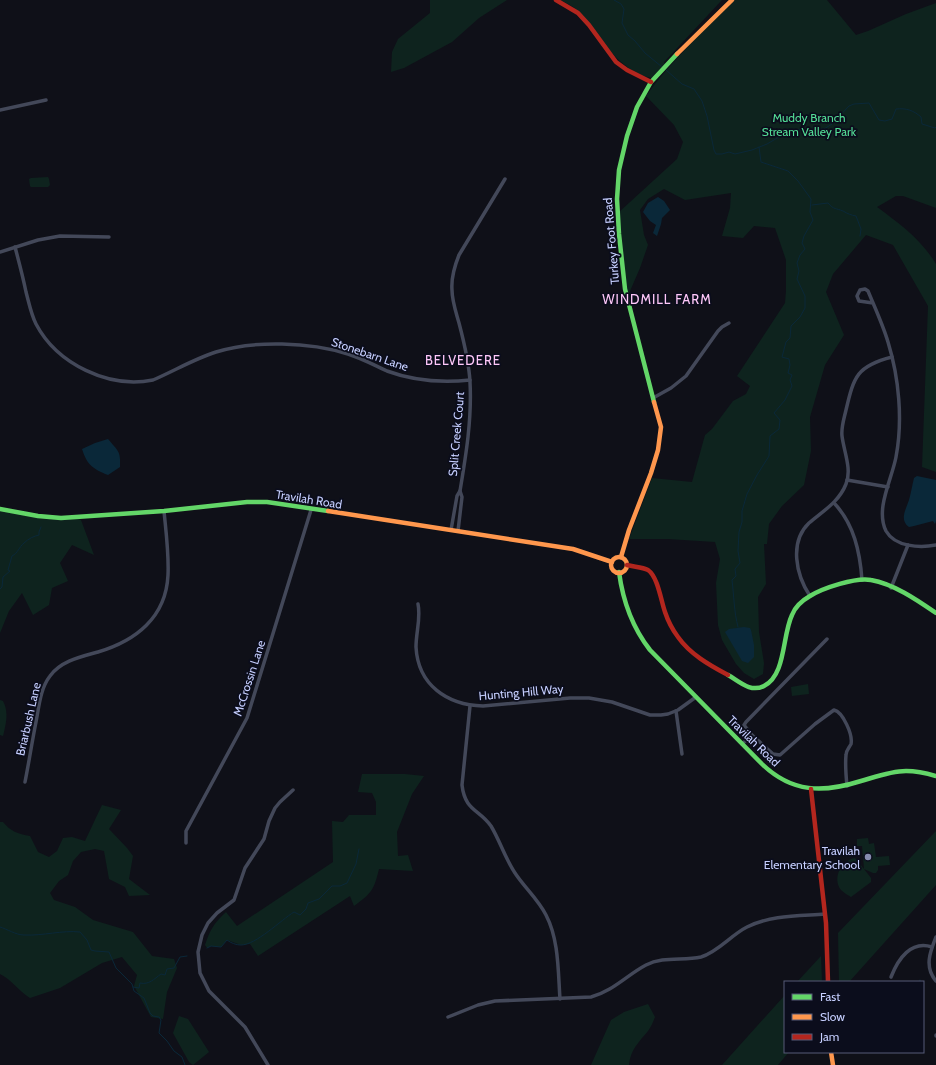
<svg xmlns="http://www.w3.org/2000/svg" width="936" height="1065" font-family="Cabin,sans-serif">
	<rect width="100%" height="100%" fill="#0f1018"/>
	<g fill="#0e231e">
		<polygon points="430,0 507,0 479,18 452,42 404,68 391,72 392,52 398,39 430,13"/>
		<path d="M 560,0 L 722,0 L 664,62 L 665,64 L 652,78 C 624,73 606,46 590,26 C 586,21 583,15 578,11 C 573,6 566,3 560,0 Z"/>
		<path d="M 735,0 L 827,0 L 856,35 L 868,31 L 906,14 L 936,3 L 936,208 L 903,196 L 896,196 L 877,207 C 900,224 921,239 936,264 L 936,472 L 922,467 L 928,306 L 893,245 L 866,235 L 833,274 L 826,292 L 844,335 L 825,365 L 810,417 L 811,451 L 804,485 L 782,506 L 769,524 L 767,544 L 764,544 L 766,584 L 758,597 L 759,632 L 764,663 L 763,674 L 754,679 L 744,673 L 736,664 L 722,640 L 718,625 L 716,583 L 720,559 L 715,542 L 668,539 L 629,539 L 652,478 L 692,482 L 705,435 L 712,429 L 733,401 L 746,394 L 750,386 L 737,376 L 785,303 L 786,291 L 786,260 L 775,228 L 754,226 L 743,238 L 722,236 L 730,208 L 731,193 L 685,200 L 664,189 L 648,199 L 640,210 L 644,235 L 648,245 L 640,268 L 627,298 L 618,213 L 677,159 L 683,142 L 674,125 L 646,96 C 671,61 704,30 735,0 Z"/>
		<polygon points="48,177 49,179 50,185 48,187 31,187 30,186 29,179 31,178"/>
		<polygon points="0,509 21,513 73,517 81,520 94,555 72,545 60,563 68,581 52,588 49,605 33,615 22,593 9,611 0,633"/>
		<polygon points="808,684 809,694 792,696 791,687"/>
		<path d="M 0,700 L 3,701 C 9,712 6,724 3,736 L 0,735 Z"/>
		<path d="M 362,774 L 405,774 L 424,776 L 412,794 L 397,832 L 398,856 L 408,855 L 413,871 L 379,869 C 374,890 372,893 354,906 L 350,896 L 258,956 L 250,944 L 241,945 L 227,940 L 221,947 L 211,946 L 207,948 L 205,945 C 210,930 214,923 226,912 L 237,926 L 333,862 L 332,821 L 343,822 L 349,815 L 376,815 L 376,802 L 372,793 L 358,792 Z"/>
		<path d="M 102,805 L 121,810 L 109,829 L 127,848 L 133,856 L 129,879 L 150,895 L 129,896 L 125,887 L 109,879 L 104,851 L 95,849 L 81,852 L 73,861 L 68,875 L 59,881 L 50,893 L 54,900 L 75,907 L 93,920 L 133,932 L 152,956 L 174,959 L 177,968 L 167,992 L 163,1019 L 151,1017 L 134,986 L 137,975 L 122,957 L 102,963 L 60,988 L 30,998 C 19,991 12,980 0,974 L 0,822 L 3,822 C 10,831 18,834 30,836 L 38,852 L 49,857 L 57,851 L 63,838 L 72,837 L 85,841 Z"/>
		<polygon points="936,831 936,885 849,982 839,982 838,933"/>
		<path d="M 868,838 L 869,844 L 874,843 L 876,857 L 889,856 L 890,865 L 878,866 L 878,870 L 876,873 L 873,873 L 864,869 L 871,878 L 871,882 L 851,897 C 848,895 844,893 841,890 C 832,878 841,860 855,858 L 864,869 L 862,846 L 857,846 L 857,839 Z"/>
		<polygon points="821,956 822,982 797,982"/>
		<polygon points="785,995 785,1052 789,1052 778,1065 722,1065"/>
		<path d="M 648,1004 L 655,1017 C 653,1022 651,1027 648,1031 C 639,1042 630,1050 629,1065 L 591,1065 L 611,1020 L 624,1012 Z"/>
		<polygon points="179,1016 188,1019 209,1052 193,1065 189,1062 173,1033"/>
	</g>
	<g fill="#0a2839">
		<polygon points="658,197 664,201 670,210 662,218 661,224 657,236 653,233 656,225 650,221 643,212 648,203"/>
		<path d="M 108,439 C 118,451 121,451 120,467 L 108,475 C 93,469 87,465 82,449 L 95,443 Z"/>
		<path d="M 917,476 L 936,480 L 936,521 L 935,524 L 933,521 L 914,526 L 909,527 C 899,520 906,509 909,500 C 911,493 912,486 914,478 Z"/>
		<polygon points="744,627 750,628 751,630 754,645 754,657 748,663 742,661 725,632 729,629"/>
	</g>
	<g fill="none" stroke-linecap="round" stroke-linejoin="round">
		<g stroke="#0a2839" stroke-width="1">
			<polyline points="614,0 621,4 624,9 622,23 628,35 635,41 645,53 662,67"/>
			<path d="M 666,70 L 682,84 L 694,89 L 702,101 L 707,116 L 714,150 L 716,154 L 722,154 L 729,152 L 735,154 L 752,150 L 767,144 L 791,130 L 824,129 L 832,124 L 849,106 L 854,104 L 869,103 L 879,120 L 885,121 L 892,119 L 896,109 C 906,108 913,110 921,117 L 922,124 L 935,128 L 936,127"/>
			<path d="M 812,205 L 828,203 C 834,210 836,208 843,211 C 848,214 851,215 856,216 L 861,229 L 860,236"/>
			<path d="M 0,589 L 2,587 L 3,577 L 10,571 L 8,570 L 12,556 C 18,553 19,547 24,543 C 28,539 34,536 39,535 L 39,532 L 41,527"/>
			<path d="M 738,627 C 734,612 734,596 732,580 L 736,576 L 735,569 L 740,563 L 738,551 L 739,532 L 742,522 L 742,511 L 747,494 L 757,475 L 769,456 L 770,436 L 779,429 L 780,420 L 774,413 L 785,400 L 792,386 L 790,380 L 792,375 L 788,373 L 790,365 L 789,359 L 782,357 L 786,342 L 790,338 L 791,326 L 800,317 L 805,308 L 805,296 L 797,279 L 799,271 L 797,263 L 800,255 L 805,249 L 802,243 L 804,236 L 813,220 L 810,212 L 811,199 L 798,181 L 788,171 L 761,162 L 759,147"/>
			<path d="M 0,927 C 7,929 16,935 24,935 C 43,936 62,930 80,932 L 87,940 L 91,950 L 95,951 L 109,952 L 116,968 L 132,984 L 134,991 L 144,998 L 150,1013 L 153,1016 L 159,1017 L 161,1020 L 159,1033 L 167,1041 L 174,1051 L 182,1057 L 185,1065"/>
			<path d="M 207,948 L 211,946 L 221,947 L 227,940 C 231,943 236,945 241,945 C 256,945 281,920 294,912 L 300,915 L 306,909 L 308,903 L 319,899 L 332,886 L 340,886 L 347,883 L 356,864 L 359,849"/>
			<polyline points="920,982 920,980"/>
			<path d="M 133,987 L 139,988 L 140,983 C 149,985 154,979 161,974 L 165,975 L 167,969 L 174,968 L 180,957 L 187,956"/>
		</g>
		<g stroke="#434859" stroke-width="3.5">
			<polyline points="0,110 46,100"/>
			<path d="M 15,247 C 19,262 23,277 26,292 C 29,303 31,314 36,324 C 57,364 109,389 153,380 C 174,371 194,359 216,352 C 254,340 310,342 348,354 C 361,358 374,365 387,371 C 414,381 441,383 470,380"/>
			<polyline points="0,252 38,240 60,236 109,237"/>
			<path d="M 873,303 L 859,301 L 857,296 L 860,290 L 865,289 L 868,291 C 875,308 883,325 888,342 C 899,378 903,420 896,457 C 892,479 875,509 886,531 C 895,547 920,548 936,545"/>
			<polyline points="653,398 671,388 686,376 718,331 722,327 729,323"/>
			<polyline points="847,480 888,487"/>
			<path d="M 834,503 C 854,524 860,552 862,580"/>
			<path d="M 451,530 L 457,496 L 460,491 C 466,455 472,419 470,382 C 469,362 464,342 459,323 C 456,312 452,301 452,290 C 451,278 455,265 459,255 L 505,179"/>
			<polyline points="458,531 462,497 460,491"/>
			<polyline points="891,588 908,545"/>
			<path d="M 810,596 C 796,575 789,542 809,523 C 823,511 839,502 846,484 C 852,469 844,452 842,436 C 841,427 844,419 846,410 C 854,376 857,366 892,357"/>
			<path d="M 418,604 C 421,618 416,632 416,647 C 418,685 447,705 483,706 L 570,698 L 589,698 L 612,702 L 650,715 L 661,715 L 668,714 L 678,710 L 696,697"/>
			<path d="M 470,706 L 462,785 C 465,811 479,809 491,826 C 500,841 505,858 515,873 C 524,887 538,899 546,915 C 559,940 558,971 560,999"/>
			<polyline points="676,711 682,754"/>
			<path d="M 752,735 L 773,754 L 780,755 L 815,724 L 834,710 C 843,712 853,735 851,744 C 849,748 846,750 846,755 C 845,765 846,776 847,786"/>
			<polyline points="742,744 752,735 744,725 746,722 827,639"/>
			<path d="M 25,782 C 29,762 32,742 36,722 C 39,707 40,689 50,676 C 61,661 80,657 98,652 C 135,641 166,618 168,575 C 169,554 166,532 164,511"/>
			<polyline points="186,843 186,831 247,718 311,510"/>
			<path d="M 936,937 C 930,952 924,967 936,981"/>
			<path d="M 891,977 C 898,959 911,940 932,947"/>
			<path d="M 448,1017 L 478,1005 L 495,1001 L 591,997 C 613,991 627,975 646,965 C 663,956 683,961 701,957 C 718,952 731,935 747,927 C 771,915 799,916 825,914"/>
			<polyline points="936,1035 936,1036"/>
			<polyline points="268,1065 245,1027 209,991 200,973 198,952 202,935 208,923 217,913 234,900 245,868 264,839 269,821 275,808 280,802 293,790"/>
		</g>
		<g stroke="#63d668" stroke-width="4.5">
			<polyline points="654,402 625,289 619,234 617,199 619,170 627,136 637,107 651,82 677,54"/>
			<polyline points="0,509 38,516 61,518 164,511 247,502 267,502 328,511"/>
			<path d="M 619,572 C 623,602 632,627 650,650 L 762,764 C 792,793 823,793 861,781 C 875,777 891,771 906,771 C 917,771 926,773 936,776"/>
			<path d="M 728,675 C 739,681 750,693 764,686 C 786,675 782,636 792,615 C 795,607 803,600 810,596 C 823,588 856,577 871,580 C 894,584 917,600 936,613"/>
		</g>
		<g stroke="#ff974d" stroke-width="4.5">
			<polyline points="677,54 732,0"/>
			<polyline points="328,511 573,549 612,562"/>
			<polyline points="621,557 629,530 651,473 658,450 661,427 654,402"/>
			<circle cx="619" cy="565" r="8"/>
			<polyline points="831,1052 833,1065"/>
		</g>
		<g stroke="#b3261e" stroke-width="4.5">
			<polyline points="556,0 578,13 589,25 616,62 627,70 651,82"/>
			<path d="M 627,565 C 634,567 642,567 648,570 C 658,577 661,601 665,612 C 668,621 672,629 678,637 C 690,654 709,665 728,675"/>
			<polyline points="811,789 826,923 828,982"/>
		</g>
	</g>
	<circle fill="#868cae" stroke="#0b0d1c" stroke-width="1.5" cx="868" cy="857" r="4"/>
	<g text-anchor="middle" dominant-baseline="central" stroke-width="3.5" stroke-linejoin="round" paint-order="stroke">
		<g font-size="12" fill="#54de97" stroke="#0b0d1c">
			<text x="809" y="117">Muddy Branch<tspan x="809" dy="14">Stream Valley Park</tspan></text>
		</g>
		<g font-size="12" fill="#c6cfff" stroke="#0b0d1c">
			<text transform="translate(611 241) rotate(-95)">Turkey Foot Road</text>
			<text transform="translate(370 354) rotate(19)">Stonebarn Lane</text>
			<text transform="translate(456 434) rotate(-85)">Split Creek Court</text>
			<text transform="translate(309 499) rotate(9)">Travilah Road</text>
			<text transform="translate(249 678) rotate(-72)">McCrossin Lane</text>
			<text transform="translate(521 692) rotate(-5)">Hunting Hill Way</text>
			<text transform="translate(28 719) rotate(-77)">Briarbush Lane</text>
			<text transform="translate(754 741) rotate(44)">Travilah Road</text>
		</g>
		<g font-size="12" fill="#c6cfff" stroke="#0b0d1c" text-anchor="end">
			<text x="860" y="850">Travilah<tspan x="860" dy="14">Elementary School</tspan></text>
		</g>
		<g font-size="13" letter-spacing="1" fill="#ffc8f9" stroke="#0b0d1c">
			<text x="657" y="299">WINDMILL FARM</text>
			<text x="463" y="360">BELVEDERE</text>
		</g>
	</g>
	<rect x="784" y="981" width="140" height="72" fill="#0b0d1c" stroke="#565b77"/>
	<rect x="792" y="994" width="20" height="6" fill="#63d668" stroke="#565b77"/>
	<text x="820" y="1001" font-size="12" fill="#c6cfff">Fast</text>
	<rect x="792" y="1014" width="20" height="6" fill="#ff974d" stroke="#565b77"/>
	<text x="820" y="1021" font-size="12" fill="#c6cfff">Slow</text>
	<rect x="792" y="1034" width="20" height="6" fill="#b3261e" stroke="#565b77"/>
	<text x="820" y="1041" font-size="12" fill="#c6cfff">Jam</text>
</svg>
